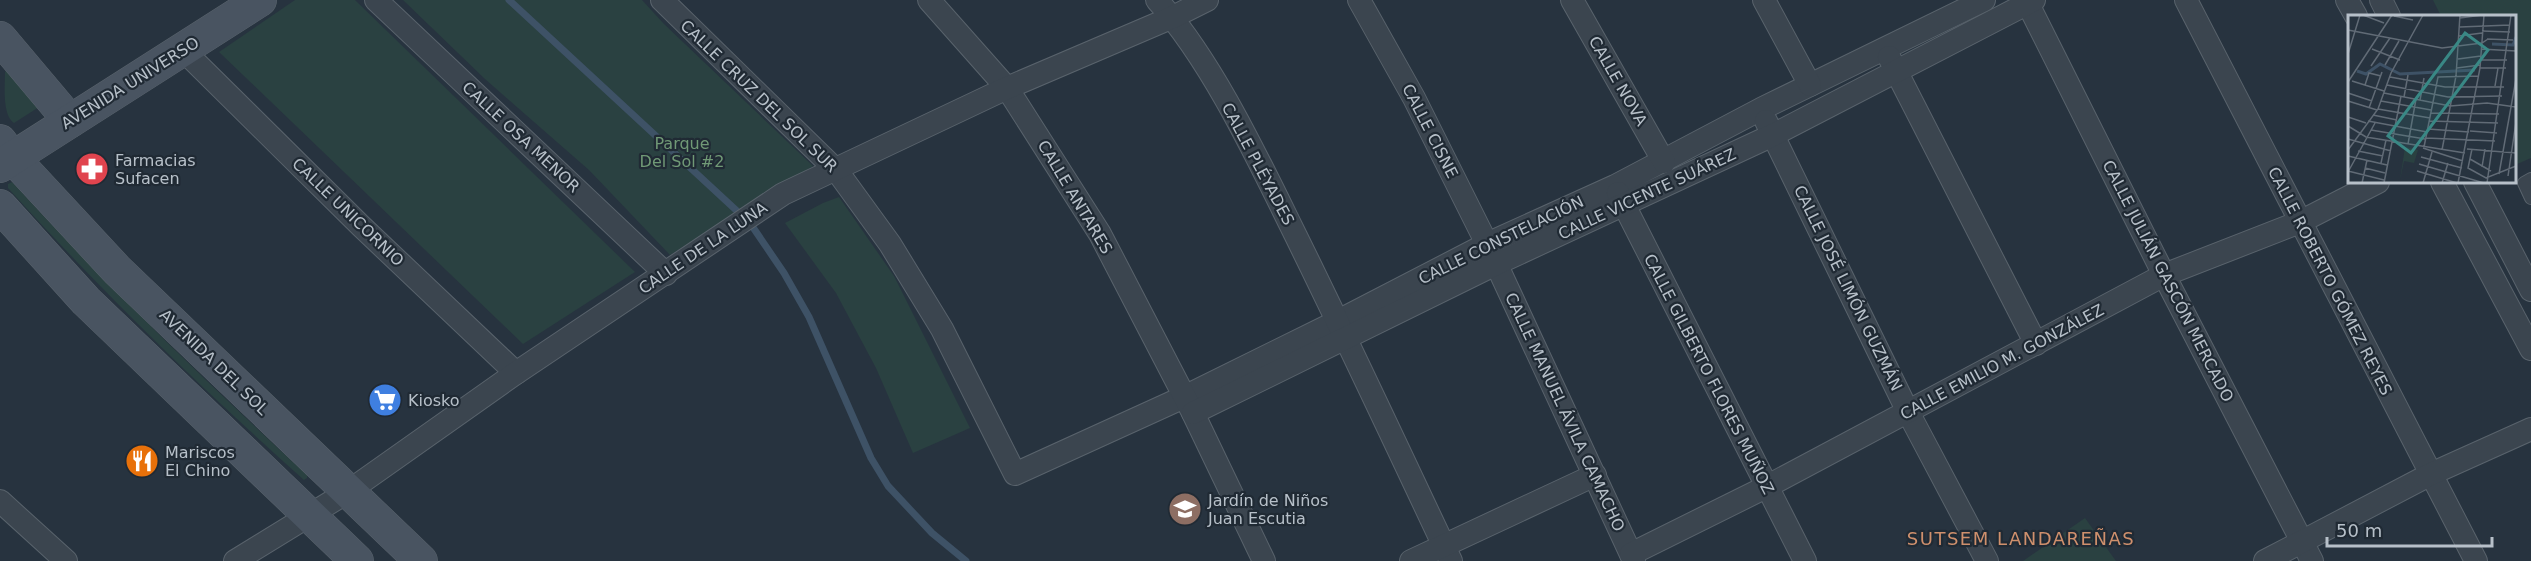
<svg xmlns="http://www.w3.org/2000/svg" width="2531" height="561" font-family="'DejaVu Sans',sans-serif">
	<rect width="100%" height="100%" fill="#27333f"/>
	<g fill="#2a4141">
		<polygon points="295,0 355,0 635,272 523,344 219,52"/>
		<polygon points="403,0 642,0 664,24 813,166 670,255 589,170 485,79"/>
		<polygon points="2433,0 2531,0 2531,158 2515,165 2514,16 2441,16"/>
		<path d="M 8,69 L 39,107 L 14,123 C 2,115 5,85 5,72 Z"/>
		<path d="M 12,182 C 106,285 205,381 307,475 L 307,478 L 304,480 C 200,387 101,291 8,188 L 8,184 Z"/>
		<polygon points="839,197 894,276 970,428 913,453 876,368 836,293 785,223 823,203"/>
		<polygon points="2085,518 2116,561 2023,561"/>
	</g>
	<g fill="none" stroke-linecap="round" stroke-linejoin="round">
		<polyline stroke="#3e5266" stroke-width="7" points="509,0 750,223 784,273 809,317 871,458 888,486 932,533 966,561"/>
		<defs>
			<polyline id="lane" points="2531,179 2524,183 2531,198"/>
			<g id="street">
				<polyline points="376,0 666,274"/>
				<polyline points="662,0 837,171 890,244 942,329 1015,474 1184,397 1338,321 1487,244 1615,186 1761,109 1984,0"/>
				<polyline points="929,0 1007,88 1100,234 1193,413 1264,561"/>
				<path d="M 1157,0 C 1211,60 1255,153 1291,226 C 1346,337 1398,449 1451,561"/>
				<polyline points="1359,0 1414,98 1487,244 1634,561"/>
				<polyline points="1572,0 1664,162"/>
				<polyline points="1764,0 1810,85"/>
				<polyline points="2026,0 2164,275 2312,561"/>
				<polyline points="2186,0 2476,561"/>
				<polyline points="2347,0 2356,16"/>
				<polyline points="2381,0 2389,16"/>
				<polyline points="183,50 361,226 516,373"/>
				<polyline points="1889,57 2036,344"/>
				<polyline points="1766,121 1908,412 1987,561"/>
				<polyline points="2442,182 2531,349"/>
				<polyline points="2475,182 2531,290"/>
				<polyline points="1618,193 1805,561"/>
				<polyline points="1193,413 1496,264 1773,135 2034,0"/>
				<polyline points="0,501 66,561"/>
				<polyline points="1631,554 1766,487 2164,275 2300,222 2378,182"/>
				<polyline points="235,561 349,491 516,373 783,194 1007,88 1173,17 1207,0"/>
				<polyline points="1411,561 1595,475"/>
				<polyline points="2265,561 2431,474 2531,429"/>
			</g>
			<g id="secondary">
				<polyline points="0,38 70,121"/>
				<polyline points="0,141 13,158 117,270 421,561"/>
				<polyline points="0,166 260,0"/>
				<polyline points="0,206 86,301 357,561"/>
			</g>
		</defs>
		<use href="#lane" stroke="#59636c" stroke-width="14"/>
		<use href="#street" stroke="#59636c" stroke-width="24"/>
		<use href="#secondary" stroke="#59636c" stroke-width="34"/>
		<use href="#lane" stroke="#3b454f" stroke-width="12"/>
		<use href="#street" stroke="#3b454f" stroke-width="22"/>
		<use href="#secondary" stroke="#495461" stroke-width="33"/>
	</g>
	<defs>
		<symbol id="pharmacy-disc" viewBox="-11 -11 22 22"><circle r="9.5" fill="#e0444e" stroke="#202a34"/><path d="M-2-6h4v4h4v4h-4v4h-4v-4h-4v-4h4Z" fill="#fff"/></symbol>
		<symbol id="supermarket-disc" viewBox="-11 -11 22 22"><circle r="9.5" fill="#3f7fe0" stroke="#202a34"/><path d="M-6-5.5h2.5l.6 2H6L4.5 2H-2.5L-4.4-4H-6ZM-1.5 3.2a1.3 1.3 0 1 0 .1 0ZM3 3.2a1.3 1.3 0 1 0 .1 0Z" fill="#fff"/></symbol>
		<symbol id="restaurant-disc" viewBox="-11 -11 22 22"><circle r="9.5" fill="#e8710a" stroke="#202a34"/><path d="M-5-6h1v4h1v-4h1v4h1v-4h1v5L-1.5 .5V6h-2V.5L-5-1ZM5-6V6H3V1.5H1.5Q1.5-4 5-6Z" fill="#fff"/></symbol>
		<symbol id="school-disc" viewBox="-11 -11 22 22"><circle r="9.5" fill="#8d6e63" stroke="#202a34"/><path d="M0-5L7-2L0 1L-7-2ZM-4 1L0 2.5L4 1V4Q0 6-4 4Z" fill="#fff"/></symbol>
	</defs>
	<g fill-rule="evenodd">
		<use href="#pharmacy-disc" x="73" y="150" width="38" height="38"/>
		<use href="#supermarket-disc" x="366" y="381" width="38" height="38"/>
		<use href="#restaurant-disc" x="123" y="442" width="38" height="38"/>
		<use href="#school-disc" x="1166" y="490" width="38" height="38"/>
	</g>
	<g text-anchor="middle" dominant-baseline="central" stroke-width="4.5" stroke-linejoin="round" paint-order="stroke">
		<g font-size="16" fill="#b7c0c9" stroke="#202a34">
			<text transform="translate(1618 81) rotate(60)">CALLE NOVA</text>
			<text transform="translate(130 83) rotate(-32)">AVENIDA UNIVERSO</text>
			<text transform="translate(759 96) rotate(44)">CALLE CRUZ DEL SOL SUR</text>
			<text transform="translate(1430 131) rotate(63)">CALLE CISNE</text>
			<text transform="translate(521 137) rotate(43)">CALLE OSA MENOR</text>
			<text transform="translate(1258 164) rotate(62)">CALLE PLÉYADES</text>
			<text transform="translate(1647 194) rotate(-25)">CALLE VICENTE SUÁREZ</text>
			<text transform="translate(1075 197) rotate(59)">CALLE ANTARES</text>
			<text transform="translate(348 212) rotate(44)">CALLE UNICORNIO</text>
			<text transform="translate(1501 240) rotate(-26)">CALLE CONSTELACIÓN</text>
			<text transform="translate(703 248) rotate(-34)">CALLE DE LA LUNA</text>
			<text transform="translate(2168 281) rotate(63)">CALLE JULIÁN GASCÓN MERCADO</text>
			<text transform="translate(2330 281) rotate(63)">CALLE ROBERTO GÓMEZ REYES</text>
			<text transform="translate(1848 288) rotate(64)">CALLE JOSÉ LIMÓN GUZMÁN</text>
			<text transform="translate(214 362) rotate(44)">AVENIDA DEL SOL</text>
			<text transform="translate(2002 362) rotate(-28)">CALLE EMILIO M. GONZÁLEZ</text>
			<text transform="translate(1709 374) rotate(63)">CALLE GILBERTO FLORES MUÑOZ</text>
			<text transform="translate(1565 412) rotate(65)">CALLE MANUEL ÁVILA CAMACHO</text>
		</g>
		<g font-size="16" fill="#709976" stroke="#202a34">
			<text x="682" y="143">Parque<tspan x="682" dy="18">Del Sol #2</tspan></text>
		</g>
		<g font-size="16" fill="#b7c0c9" stroke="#202a34" text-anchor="start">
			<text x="115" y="160">Farmacias<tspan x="115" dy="18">Sufacen</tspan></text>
			<text x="408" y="400">Kiosko</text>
			<text x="165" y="452">Mariscos<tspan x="165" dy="18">El Chino</tspan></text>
			<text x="1208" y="500">Jardín de Niños<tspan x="1208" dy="18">Juan Escutia</tspan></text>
		</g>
		<g font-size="18" letter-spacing="1.5" fill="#cf906d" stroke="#202a34">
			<text x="2021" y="538">SUTSEM LANDAREÑAS</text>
		</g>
	</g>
	<g transform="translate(2348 15)">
		<rect width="168" height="168" fill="#27333f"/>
		<path d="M 57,132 L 70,135 L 66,148 L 56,146 L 52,165 Z" fill="#2a4141"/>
		<path fill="none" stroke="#3e5266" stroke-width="3" d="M 144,29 L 165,30 L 168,22M 9,56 L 18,59 L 32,49 L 52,59 L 127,55"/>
		<path fill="none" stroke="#616b76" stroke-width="1.5" d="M 15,0 L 36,8M 46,1 L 65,5M 112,3 L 134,0M 112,12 L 162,10M 0,15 L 94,33 L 134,28 L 140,24M 134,16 L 162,17M 111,21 L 134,18M 139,24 L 165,25M 24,34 L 52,45M 133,34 L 168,36M 0,39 L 12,0M 110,44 L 133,41M 132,45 L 159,45M 37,50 L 51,26M 23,51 L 42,23M 109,53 L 132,50M 132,53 L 158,53M 42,62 L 97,72 L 156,72M 4,66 L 36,76M 0,67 L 44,0M 17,70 L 21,58 L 33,61M 39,70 L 100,82 L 154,81M 147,71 L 150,53M 0,78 L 24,86M 36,78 L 102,91 L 139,88 L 168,92M 56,82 L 60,60M 72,85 L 76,63M 0,86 L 29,95M 33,86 L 83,95M 21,93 L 34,57M 30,94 L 82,103M 83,98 L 151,99M 25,100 L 49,105M 0,102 L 18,108M 20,106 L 79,117M 81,106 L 150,108M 0,111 L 18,122 L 117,138M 80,114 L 121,117M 23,115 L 77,124M 122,116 L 149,118M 78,123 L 147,126M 0,124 L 43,136M 60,129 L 68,84M 76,132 L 90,62 L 131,61M 75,133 L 115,146M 119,134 L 168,138M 124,134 L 120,153 L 138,163 L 168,151M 0,135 L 30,94 L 43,58 L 75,0M 94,135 L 108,61 L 112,0M 10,136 L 35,141M 0,141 L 39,150M 73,142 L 114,153M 122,144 L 143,156M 33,148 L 38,125M 71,149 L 136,168M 134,152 L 137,134M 17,153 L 37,158M 0,156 L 36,165M 69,156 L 109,168M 0,157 L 27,108M 151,159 L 168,64M 160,161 L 168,107M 14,168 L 19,145M 36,168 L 53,81M 75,168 L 84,137M 94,168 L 100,148M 110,168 L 132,53 L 136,0M 139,168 L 163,0"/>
		<path fill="#398885" fill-opacity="0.15" stroke="#398885" stroke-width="3" d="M 117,18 L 140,35 L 63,138 L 40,121 Z"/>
		<rect width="168" height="168" fill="none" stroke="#b7c0c9" stroke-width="3"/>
	</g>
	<path d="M2327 537v9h165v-9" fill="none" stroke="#b7c0c9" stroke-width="3"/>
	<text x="2336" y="537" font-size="18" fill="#b7c0c9" stroke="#202a34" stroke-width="4.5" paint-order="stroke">50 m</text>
</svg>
